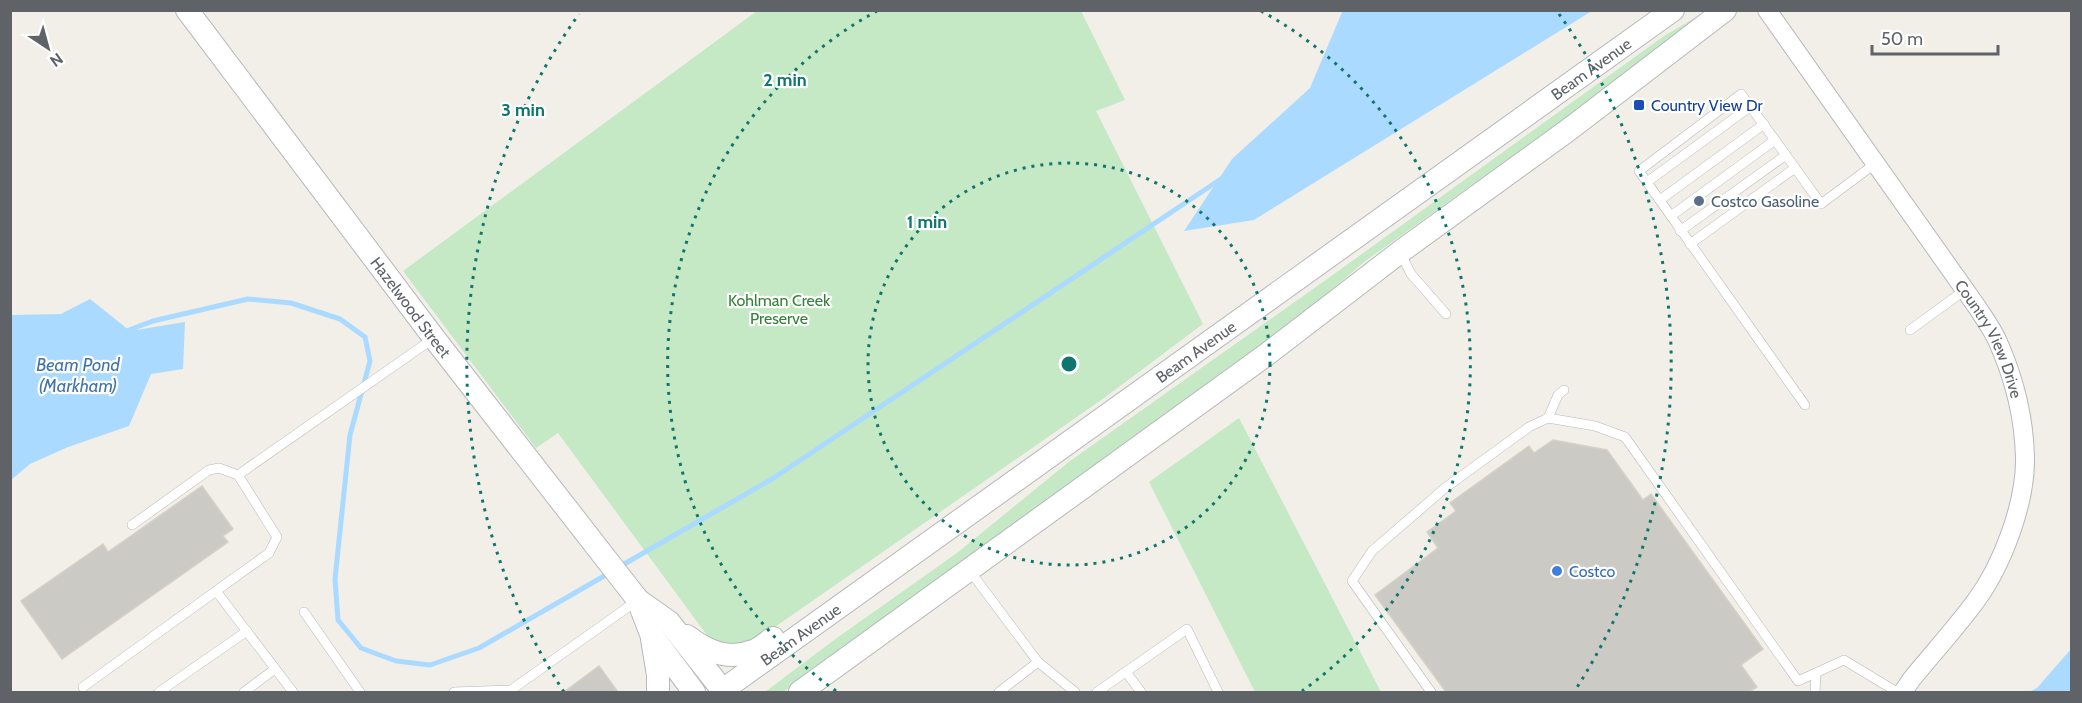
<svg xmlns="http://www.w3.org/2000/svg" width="2082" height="703" font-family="Cabin,sans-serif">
	<rect width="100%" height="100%" fill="#f1efe8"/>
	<g fill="#c5e8c5">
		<polygon points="757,11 1081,11 1125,100 1096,111 1203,324 1104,398 726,661 558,433 536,448 403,271"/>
		<polygon points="1698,16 1702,20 1364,262 1284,331 795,684 783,692 765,692 834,640 957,553 1070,461 1330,277 1664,36"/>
		<polygon points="1239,418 1381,692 1255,692 1149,482"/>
	</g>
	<g fill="#aadaff">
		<polygon points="1343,10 1592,11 1254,220 1184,231 1232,159 1310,88"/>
		<polygon points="90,299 130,331 185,322 183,369 151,374 129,426 68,447 30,464 11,480 11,315 61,314"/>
		<polygon points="2071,649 2071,692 2029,692 2037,688"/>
	</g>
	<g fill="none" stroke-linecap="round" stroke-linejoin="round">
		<g stroke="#aadaff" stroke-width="5">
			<polyline points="129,330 153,321 248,299 291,303 340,319 365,337 370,361 350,435 335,579 338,620 361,648 396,661 430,665 479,648 611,572"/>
			<polyline points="619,567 772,479 1224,177"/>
		</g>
	</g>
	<g fill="#cccac5" stroke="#d6d1c6" stroke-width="1.5">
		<polygon points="1553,440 1607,450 1643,500 1651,494 1763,649 1741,665 1757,687 1749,692 1446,692 1375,595 1438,548 1427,532 1456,511 1450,503 1529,446 1534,453"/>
		<polygon points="202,486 233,529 223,536 228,542 62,659 21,601 103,544 108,552"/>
		<polygon points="599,666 618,692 564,692"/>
	</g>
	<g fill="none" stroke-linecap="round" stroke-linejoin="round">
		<defs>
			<g id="service">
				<polyline points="1647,182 1751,106"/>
				<polyline points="1660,200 1764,124"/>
				<polyline points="1671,216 1639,171 1741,94 1775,140"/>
				<polyline points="1680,231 1786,155"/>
				<polyline points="1690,244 1795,168"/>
				<polyline points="1400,252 1411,274 1446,314"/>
				<polyline points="1910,330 1965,290"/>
				<polyline points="1805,405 1671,216 1775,140 1821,204 1876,163"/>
				<polyline points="1548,418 1595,426 1625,437 1798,681 1844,660 1897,692"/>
				<polyline points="132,525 209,470 219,468 238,475"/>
				<polyline points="970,571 1038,662 999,692"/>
				<polyline points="304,612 360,692"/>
				<polyline points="1038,662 1075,692"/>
				<polyline points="1126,672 1141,692"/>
				<polyline points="83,687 216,591"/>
				<polyline points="159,692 247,631"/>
				<polyline points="244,692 275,669"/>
				<polyline points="293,692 216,591 269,553 277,537 238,475 434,338"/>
				<polyline points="454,692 511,690 638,600"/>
				<polyline points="1097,692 1187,629 1218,692"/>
				<polyline points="1431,692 1352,581 1372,551 1445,488 1529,427 1548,418 1558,395 1564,390"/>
				<polyline points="1815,692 1816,673"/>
			</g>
			<g id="minor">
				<path id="s1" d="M 1767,10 L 1977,307 C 1984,318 1993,330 1998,342 C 2014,378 2024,418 2025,457 C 2026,503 2002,566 1975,602 C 1955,629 1932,654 1911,680 L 1903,692"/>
			</g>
			<g id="tertiary">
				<path id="s2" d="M 187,10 L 434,338 L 638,600 L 669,622 L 724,692"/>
				<polyline points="638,600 651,634 694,692"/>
				<path d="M 687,636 C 706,651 728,661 753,651 C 760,649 767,642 773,638"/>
				<polyline points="652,639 658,675 658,692"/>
				<path id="s3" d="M 720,692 L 1673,10"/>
				<polyline points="800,692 1266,355 1400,252 1571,128 1725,10"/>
			</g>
		</defs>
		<use href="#service" stroke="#b5b8bc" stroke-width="10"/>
		<use href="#minor" stroke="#b5b8bc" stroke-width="20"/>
		<use href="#tertiary" stroke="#b5b8bc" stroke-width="24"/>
		<use href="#service" stroke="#fff" stroke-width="9"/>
		<use href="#minor" stroke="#fff" stroke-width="18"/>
		<use href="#tertiary" stroke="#fff" stroke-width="22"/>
	</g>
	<g fill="none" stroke="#0f766e" stroke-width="3" stroke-dasharray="3 6">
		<circle cx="1069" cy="364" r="201"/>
		<path d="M836 691A402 402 0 0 1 877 11M1261 11A402 402 0 0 1 1302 691"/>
		<path d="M564 692A602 602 0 0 1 579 14M1559 14A602 602 0 0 1 1574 692"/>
	</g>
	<rect fill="#1a4fb4" stroke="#fff" stroke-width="2" x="1633" y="99" width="12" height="12" rx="3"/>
	<circle fill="#5c6f8a" stroke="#fff" stroke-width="2" cx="1699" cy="201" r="6"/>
	<circle fill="#3f7fe0" stroke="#fff" stroke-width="2" cx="1557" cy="571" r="6"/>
	<g text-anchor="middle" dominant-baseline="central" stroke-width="4.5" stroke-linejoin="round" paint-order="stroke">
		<g font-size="16" fill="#5f6368" stroke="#fff">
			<text stroke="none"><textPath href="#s3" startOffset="1071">Beam Avenue</textPath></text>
			<text stroke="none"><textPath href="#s2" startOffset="372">Hazelwood Street</textPath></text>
			<text stroke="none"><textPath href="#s1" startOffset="398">Country View Drive</textPath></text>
			<text stroke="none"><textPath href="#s3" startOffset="585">Beam Avenue</textPath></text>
			<text stroke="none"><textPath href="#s3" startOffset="99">Beam Avenue</textPath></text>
		</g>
		<g font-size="16" fill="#164399" stroke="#fff" text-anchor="start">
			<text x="1651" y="105">Country View Dr</text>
		</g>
		<g font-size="16" fill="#4e5e75" stroke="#fff" text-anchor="start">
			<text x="1711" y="201">Costco Gasoline</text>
		</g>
		<g font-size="16" fill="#348238" stroke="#fff">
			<text x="779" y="300">Kohlman Creek<tspan x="779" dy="18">Preserve</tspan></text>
		</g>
		<g font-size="16" fill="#366cbe" stroke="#fff" text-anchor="start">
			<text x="1569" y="571">Costco</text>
		</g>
		<g font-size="18" font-style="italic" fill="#4174aa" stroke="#fff">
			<text x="78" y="365">Beam Pond<tspan x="78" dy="21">(Markham)</tspan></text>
		</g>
	</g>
	<circle cx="1069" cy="364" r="9" fill="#0f766e" stroke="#fff" stroke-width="3"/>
	<g font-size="18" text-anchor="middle" font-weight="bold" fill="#0f766e" stroke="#fff" stroke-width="4.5" stroke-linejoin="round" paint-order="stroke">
		<text x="785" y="86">2 min</text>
		<text x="523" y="116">3 min</text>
		<text x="927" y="228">1 min</text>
	</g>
	<rect width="2082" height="703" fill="none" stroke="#5f6368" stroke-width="24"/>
	<g transform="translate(48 48) rotate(144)" stroke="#ffffff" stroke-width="4.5" paint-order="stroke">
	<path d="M0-4.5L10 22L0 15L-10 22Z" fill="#5f6368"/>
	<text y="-9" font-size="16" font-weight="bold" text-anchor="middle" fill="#5f6368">N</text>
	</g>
	<path d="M1872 45v9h126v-9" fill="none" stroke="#5f6368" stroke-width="3"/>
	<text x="1881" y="45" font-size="18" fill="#5f6368" stroke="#ffffff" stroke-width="4.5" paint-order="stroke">50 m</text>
</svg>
